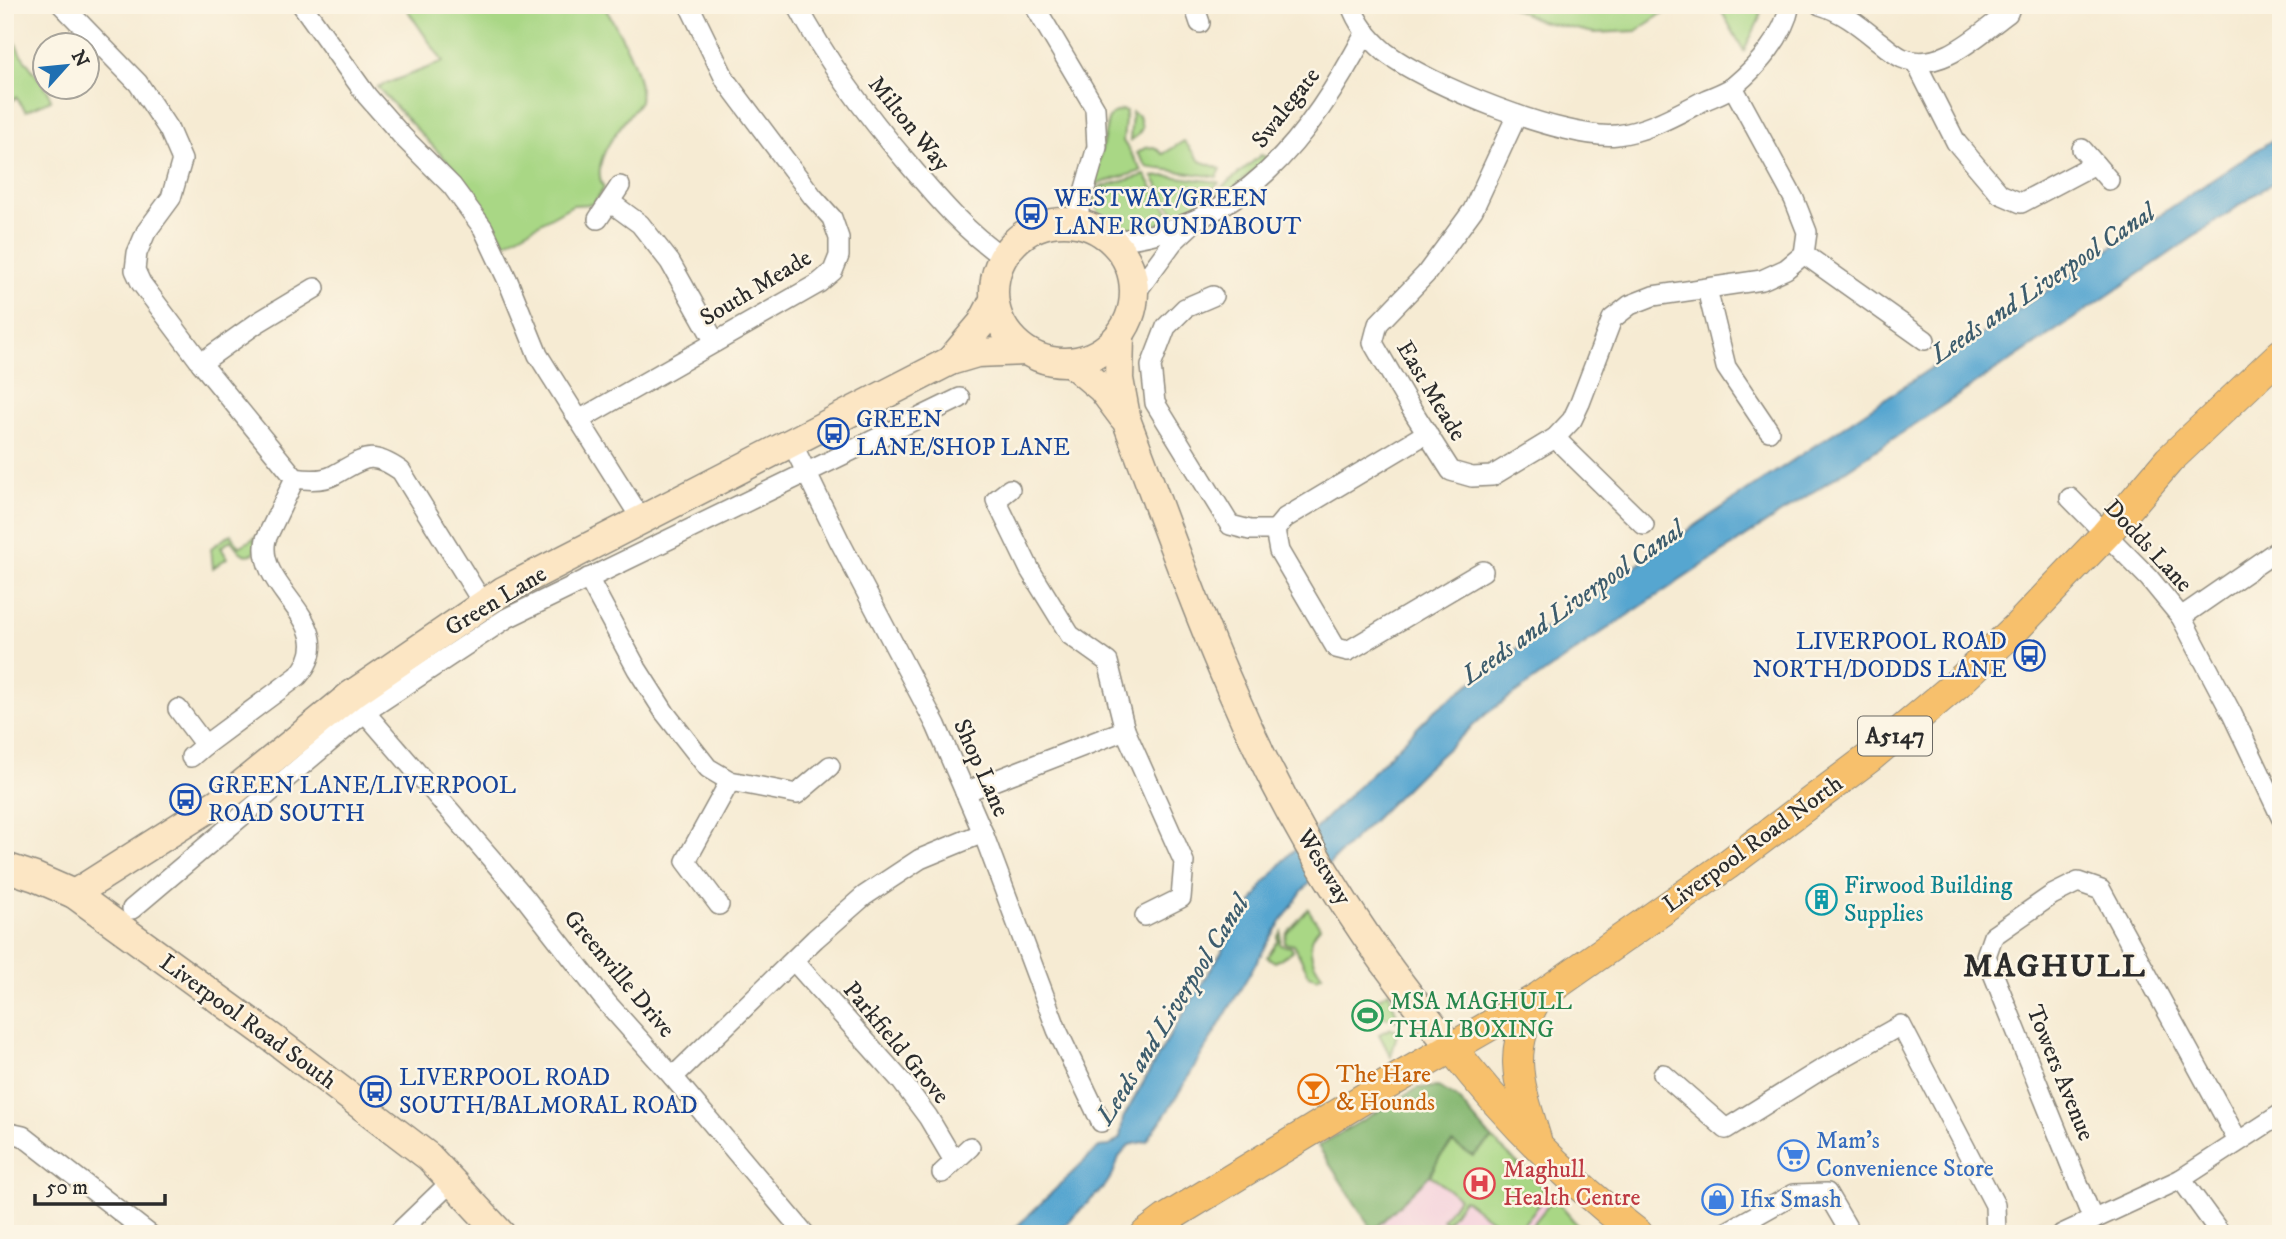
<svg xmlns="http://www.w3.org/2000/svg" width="2286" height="1239" font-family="'IM FELL DW Pica',serif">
	<rect width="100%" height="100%" fill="#fcf5e5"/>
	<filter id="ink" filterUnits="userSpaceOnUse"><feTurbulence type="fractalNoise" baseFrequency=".0143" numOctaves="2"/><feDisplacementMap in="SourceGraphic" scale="14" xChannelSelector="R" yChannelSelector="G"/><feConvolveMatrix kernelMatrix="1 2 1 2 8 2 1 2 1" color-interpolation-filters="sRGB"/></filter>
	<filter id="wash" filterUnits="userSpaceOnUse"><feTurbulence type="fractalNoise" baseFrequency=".00686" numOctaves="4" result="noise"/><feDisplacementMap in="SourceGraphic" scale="28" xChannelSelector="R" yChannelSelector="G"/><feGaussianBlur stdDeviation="1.57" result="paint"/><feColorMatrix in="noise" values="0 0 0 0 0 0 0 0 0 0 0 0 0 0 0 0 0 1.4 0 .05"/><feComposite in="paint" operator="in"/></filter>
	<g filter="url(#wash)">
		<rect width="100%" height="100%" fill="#f6ebd3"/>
		<polygon fill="#f4cfdc" points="1492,1139 1552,1195 1579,1227 1588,1234 1363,1234 1370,1227 1374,1231 1430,1175 1439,1158 1453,1143 1473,1156"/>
		<g fill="#a9d785" stroke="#6a8158" stroke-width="2">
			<path d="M 404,5 L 603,5 C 618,28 644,74 640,101 C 624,124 587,160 604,188 L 593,204 L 573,205 L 505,243 L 474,193 L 458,173 L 377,87 L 443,62 Z"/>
			<polygon points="1507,5 1675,5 1636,31 1594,33 1540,21"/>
			<polygon points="1718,5 1762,5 1759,20 1744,51"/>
			<polygon points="5,19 20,53 48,91 51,100 26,111 16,97 5,109"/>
			<polygon points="1122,110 1126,111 1123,141 1142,171 1094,185 1108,120 1113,113"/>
			<polygon points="1132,112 1139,116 1142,128 1138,135 1130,141"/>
			<polygon points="1184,141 1200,161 1221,169 1217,177 1147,167 1137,153 1145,148 1154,147 1163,154"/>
			<polygon points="1261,155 1268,158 1234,188 1205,206 1203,203"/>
			<path d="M 1145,175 L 1174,221 C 1139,228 1095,243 1094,189 Z"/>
			<polygon points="1168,176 1218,182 1219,183 1194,206 1176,216 1153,177"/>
			<path d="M 231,534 L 239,547 L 256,537 L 254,553 C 242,559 237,548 231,540 L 221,547 L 227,558 L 213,568 L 211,548 Z"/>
			<path d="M 1308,909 L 1320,927 C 1305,942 1310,960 1322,975 L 1317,978 L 1309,975 L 1294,945 L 1284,943 L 1286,934 Z"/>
			<polygon points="1281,932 1280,945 1291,947 1293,951 1275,962 1267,957 1278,941 1278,936"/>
			<polygon points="1389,992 1399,1022 1382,1016 1374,1001"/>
			<polygon points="1391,1028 1398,1030 1391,1057 1379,1034"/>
			<polygon points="1492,1139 1549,1193 1515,1234 1509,1234 1464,1199 1446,1223 1442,1220 1459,1198 1430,1175 1439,1158 1453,1143 1473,1156"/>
			<polygon points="1554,1198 1579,1227 1588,1234 1525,1234"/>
		</g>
		<polygon fill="#86b872" stroke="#58724e" stroke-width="2" points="1438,1087 1456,1097 1492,1139 1473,1156 1452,1143 1439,1158 1430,1175 1373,1231 1318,1146 1418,1088"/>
		<polygon fill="#56a6d0" stroke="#40687e" stroke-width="2" points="2281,134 2281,177 2094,305 1601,633 1486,714 1422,772 1302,891 1275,931 1171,1106 1147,1141 1129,1145 1119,1157 1113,1174 1105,1186 1056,1234 1009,1234 1099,1147 1110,1146 1120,1138 1123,1118 1169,1037 1263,885 1288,856 1434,711 1536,634 1696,525"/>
	</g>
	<g filter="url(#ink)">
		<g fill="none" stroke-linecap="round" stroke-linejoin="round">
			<defs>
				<g id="minor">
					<polyline points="62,5 138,83 169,130 182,160 171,198 146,232 137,253 135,270 141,283 201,363"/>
					<polyline points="302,5 367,96 403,137 452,186 483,228 508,281 538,355 642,520"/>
					<path d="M 797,5 C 828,64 868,117 911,167 C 939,200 967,233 1003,257"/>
					<polyline points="1034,5 1095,108 1097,147 1075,223"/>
					<polyline points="1194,5 1200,23"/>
					<path d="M 1351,5 C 1357,23 1371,40 1385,52 C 1426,84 1566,141 1617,135 C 1649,131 1677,114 1705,100 C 1714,96 1726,92 1734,86 C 1758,66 1784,36 1790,5"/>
					<path d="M 1820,5 C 1841,11 1859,25 1876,39 C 1884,45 1893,54 1902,58 C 1940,74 1979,34 2008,13 L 2011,5"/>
					<polyline points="1916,63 1956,142 2000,194 2021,203 2095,164"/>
					<polyline points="1517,115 1473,210 1426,274 1378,324 1373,343 1409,405 1451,471 1472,477 1492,476 1555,438 1572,420 1580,403 1612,319 1630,305 1653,296 1762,280 1786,269 1804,254 1807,232 1794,199 1733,87"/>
					<polyline points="2082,149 2109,180"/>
					<polyline points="610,202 640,224 670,262 715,342"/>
					<polyline points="598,219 620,186"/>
					<path d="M 1113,241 C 1242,229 1309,139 1366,32"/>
					<polyline points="1804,254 1925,340"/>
					<path d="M 315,288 L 257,323 L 201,363 L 295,478 C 307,480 323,481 334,475 C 364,459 369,449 401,471 L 484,605"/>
					<polyline points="1707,289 1726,367 1769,431"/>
					<polyline points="1134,295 1173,242 1190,226"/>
					<polyline points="1213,296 1185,308 1166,327 1151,366 1155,403 1230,525 1250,530 1275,530"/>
					<polyline points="579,420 819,283 833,271 839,256 839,238 832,218 813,197 726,81 689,5"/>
					<polyline points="1427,433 1285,518 1275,530 1279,551 1336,648 1348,651 1483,571"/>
					<polyline points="1555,438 1644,525"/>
					<polyline points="792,443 839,540 936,725 983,833 1057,1030 1101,1122"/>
					<polyline points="2070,498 2149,578 2181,617 2232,714 2281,817"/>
					<polyline points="588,578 637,669 665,713 708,768 730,781 797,794 830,766"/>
					<polyline points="2181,617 2281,548"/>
					<polyline points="357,703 526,899 607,1003 673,1077 815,939 864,896 920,859 983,833"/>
					<polyline points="178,709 205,745 191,757"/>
					<polyline points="1125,730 1184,862 1181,898 1145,916"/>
					<path d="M 205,745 L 298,676 C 345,624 254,590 266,539 L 295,478"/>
					<polyline points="965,792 1125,730 1108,662 1070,635 1030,570 996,500 1010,489"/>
					<polyline points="719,905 686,861 730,781"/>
					<polyline points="132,909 365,712 507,618 960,398"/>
					<polyline points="794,961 902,1082 928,1117 954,1161"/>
					<polyline points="1663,1074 1726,1129 1819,1071 1901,1025 1995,1205 1996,1234"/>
					<polyline points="673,1077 805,1234"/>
					<polyline points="5,1132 23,1136 149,1234"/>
					<polyline points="942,1173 970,1147"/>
					<polyline points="2181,1179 2221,1234"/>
					<polyline points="2093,1220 1986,956 1993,936 2052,895 2078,882 2101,890 2238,1141"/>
					<polyline points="397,1234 453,1180"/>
					<polyline points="1723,1234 1794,1194 1827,1193 1851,1234"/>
					<polyline points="2062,1234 2181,1179 2281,1114"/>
				</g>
				<g id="secondary">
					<circle cx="1064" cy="292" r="70"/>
					<path d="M 1120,335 L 1119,379 L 1127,422 C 1160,508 1190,596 1227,680 C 1283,812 1358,938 1451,1047"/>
					<polyline points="950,361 982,323 994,300"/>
					<polyline points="1070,362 1102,389 1123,417"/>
					<polyline points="5,867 35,877 74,894 275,1040 429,1157 501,1234"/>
					<polyline points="74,894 225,798 351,695 503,591 950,361 977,353 1025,351"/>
				</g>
				<g id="primary">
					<path d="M 1451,1047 C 1505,1117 1568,1180 1638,1234"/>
					<path d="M 1536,1139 C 1519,1083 1506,1054 1536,999"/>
					<polyline points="1146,1234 1166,1219 1381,1088 1536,999 1727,865 1869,758 1958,683 2018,626 2105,535 2169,460 2281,354"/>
				</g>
			</defs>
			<use href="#minor" stroke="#908b7f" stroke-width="22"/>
			<use href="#secondary" stroke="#908b7f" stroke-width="31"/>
			<use href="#primary" stroke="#908b7f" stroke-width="32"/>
			<use href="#minor" stroke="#fff" stroke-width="19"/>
			<use href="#secondary" stroke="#fce6c4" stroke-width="28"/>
			<use href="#primary" stroke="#f7c06c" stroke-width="30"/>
		</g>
	</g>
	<defs>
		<symbol id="bus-ring" viewBox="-11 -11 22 22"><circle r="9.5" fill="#fcf5e5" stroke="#1a4fb4" stroke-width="1.5"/><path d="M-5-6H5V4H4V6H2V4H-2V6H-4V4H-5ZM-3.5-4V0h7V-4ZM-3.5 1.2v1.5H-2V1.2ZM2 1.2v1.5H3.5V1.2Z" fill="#1a4fb4"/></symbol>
		<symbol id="building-ring" viewBox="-11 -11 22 22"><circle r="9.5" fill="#fcf5e5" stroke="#0f9aa8" stroke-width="1.5"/><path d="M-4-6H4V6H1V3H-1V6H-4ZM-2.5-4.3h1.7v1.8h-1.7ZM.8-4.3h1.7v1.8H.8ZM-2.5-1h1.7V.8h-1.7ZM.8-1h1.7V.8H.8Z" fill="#0f9aa8"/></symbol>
		<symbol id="stadium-ring" viewBox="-11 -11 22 22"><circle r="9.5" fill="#fcf5e5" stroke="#2e9e5b" stroke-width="1.5"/><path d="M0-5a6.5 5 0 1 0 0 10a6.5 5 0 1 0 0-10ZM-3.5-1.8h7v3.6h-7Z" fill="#2e9e5b"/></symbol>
		<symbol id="bar-ring" viewBox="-11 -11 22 22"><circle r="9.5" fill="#fcf5e5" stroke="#e8710a" stroke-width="1.5"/><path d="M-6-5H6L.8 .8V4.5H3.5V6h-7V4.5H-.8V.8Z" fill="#e8710a"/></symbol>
		<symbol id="supermarket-ring" viewBox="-11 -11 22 22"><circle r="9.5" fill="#fcf5e5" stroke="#3f7fe0" stroke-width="1.5"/><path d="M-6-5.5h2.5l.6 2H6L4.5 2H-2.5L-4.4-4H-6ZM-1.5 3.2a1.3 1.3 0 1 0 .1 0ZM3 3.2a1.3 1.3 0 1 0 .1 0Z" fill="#3f7fe0"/></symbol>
		<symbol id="hospital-ring" viewBox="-11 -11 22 22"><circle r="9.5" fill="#fcf5e5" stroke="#e0444e" stroke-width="1.5"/><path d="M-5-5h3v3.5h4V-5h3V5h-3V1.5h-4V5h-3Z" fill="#e0444e"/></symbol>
		<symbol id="shop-ring" viewBox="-11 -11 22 22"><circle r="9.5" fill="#fcf5e5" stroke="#3f7fe0" stroke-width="1.5"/><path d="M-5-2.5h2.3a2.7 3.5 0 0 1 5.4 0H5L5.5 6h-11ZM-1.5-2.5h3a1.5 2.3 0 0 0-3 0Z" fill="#3f7fe0"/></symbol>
	</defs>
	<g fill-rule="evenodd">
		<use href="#bus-ring" x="1014" y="196" width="35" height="35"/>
		<use href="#bus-ring" x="816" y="416" width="35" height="35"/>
		<use href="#bus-ring" x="2012" y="638" width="35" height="35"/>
		<use href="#bus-ring" x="168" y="782" width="35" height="35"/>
		<use href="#building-ring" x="1804" y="882" width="35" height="35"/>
		<use href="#stadium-ring" x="1350" y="998" width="35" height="35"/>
		<use href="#bar-ring" x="1296" y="1072" width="35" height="35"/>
		<use href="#bus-ring" x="358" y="1074" width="35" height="35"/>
		<use href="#supermarket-ring" x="1776" y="1138" width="35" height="35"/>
		<use href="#hospital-ring" x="1462" y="1166" width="35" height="35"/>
		<use href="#shop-ring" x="1700" y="1182" width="35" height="35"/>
	</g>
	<g text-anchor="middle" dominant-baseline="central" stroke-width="5" stroke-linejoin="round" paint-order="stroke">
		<rect fill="#fcf5e5" stroke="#6a6863" stroke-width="2" x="1858" y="716.5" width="74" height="39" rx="5"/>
		<g font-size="23" font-weight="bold" fill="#2b2b2b">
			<text x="1895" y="736">A5147</text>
		</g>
		<g font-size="24" fill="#2b2b2b" stroke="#fcf5e5">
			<text transform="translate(1286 108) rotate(-52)">Swalegate</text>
			<text transform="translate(909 124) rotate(51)">Milton Way</text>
			<text transform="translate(756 288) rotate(-31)">South Meade</text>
			<text transform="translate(1431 391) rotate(59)">East Meade</text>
			<text transform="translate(2148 546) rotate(47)">Dodds Lane</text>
			<text transform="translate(496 601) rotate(-31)">Green Lane</text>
			<text transform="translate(981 768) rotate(66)">Shop Lane</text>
			<text transform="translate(1753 844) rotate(-36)">Liverpool Road North</text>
			<text transform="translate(1324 867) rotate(59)">Westway</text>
			<text transform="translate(619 974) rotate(50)">Greenville Drive</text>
			<text transform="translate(248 1022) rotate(36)">Liverpool Road South</text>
			<text transform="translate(896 1043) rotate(50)">Parkfield Grove</text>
			<text transform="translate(2060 1073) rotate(68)">Towers Avenue</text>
		</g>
		<g font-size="24" fill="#164399" stroke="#fcf5e5" text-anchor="start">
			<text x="1054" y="199">WESTWAY/GREEN<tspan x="1054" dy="28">LANE ROUNDABOUT</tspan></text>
			<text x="856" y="420">GREEN<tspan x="856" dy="28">LANE/SHOP LANE</tspan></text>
			<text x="2007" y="642" text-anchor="end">LIVERPOOL ROAD<tspan x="2007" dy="28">NORTH/DODDS LANE</tspan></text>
			<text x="208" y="786">GREEN LANE/LIVERPOOL<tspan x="208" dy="28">ROAD SOUTH</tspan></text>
			<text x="399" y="1078">LIVERPOOL ROAD<tspan x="399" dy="28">SOUTH/BALMORAL ROAD</tspan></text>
		</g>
		<g font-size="24" fill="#0d838f" stroke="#fcf5e5" text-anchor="start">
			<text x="1844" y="886">Firwood Building<tspan x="1844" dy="28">Supplies</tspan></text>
		</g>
		<g font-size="24" fill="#27864d" stroke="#fcf5e5" text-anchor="start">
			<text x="1390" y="1002">MSA MAGHULL<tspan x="1390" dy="28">THAI BOXING</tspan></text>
		</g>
		<g font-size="24" fill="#c56008" stroke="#fcf5e5" text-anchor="start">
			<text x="1336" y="1075">The Hare<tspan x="1336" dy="28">&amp; Hounds</tspan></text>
		</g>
		<g font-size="24" fill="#366cbe" stroke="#fcf5e5" text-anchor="start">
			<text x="1816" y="1141">Mam's<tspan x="1816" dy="28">Convenience Store</tspan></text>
			<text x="1740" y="1200">Ifix Smash</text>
		</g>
		<g font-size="24" fill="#be3a42" stroke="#fcf5e5" text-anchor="start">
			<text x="1503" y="1170">Maghull<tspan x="1503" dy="28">Health Centre</tspan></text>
		</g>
		<g font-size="26" font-style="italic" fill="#3c5c6d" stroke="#fcf5e5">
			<text transform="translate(2043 284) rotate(-34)">Leeds and Liverpool Canal</text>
			<text transform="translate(1573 603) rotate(-35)">Leeds and Liverpool Canal</text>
			<text transform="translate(1173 1010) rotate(-58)">Leeds and Liverpool Canal</text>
		</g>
		<g font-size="32" font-weight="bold" letter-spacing="2" fill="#2b2b2b" stroke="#fcf5e5">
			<text x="2055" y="967">MAGHULL</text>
		</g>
	</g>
	<rect width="2286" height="1239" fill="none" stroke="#fcf5e5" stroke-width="28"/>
	<g transform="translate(66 66) rotate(63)"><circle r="33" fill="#fcf5e5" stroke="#a8a49b" stroke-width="2"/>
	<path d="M0-5L12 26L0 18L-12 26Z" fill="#1f6fb2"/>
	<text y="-10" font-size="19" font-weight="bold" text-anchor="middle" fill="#2b2b2b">N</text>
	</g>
	<path d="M35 1194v10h130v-10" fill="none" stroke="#2b2b2b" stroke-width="3.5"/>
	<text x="46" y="1194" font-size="21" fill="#2b2b2b" stroke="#fcf5e5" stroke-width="5" paint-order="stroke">50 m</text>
</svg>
